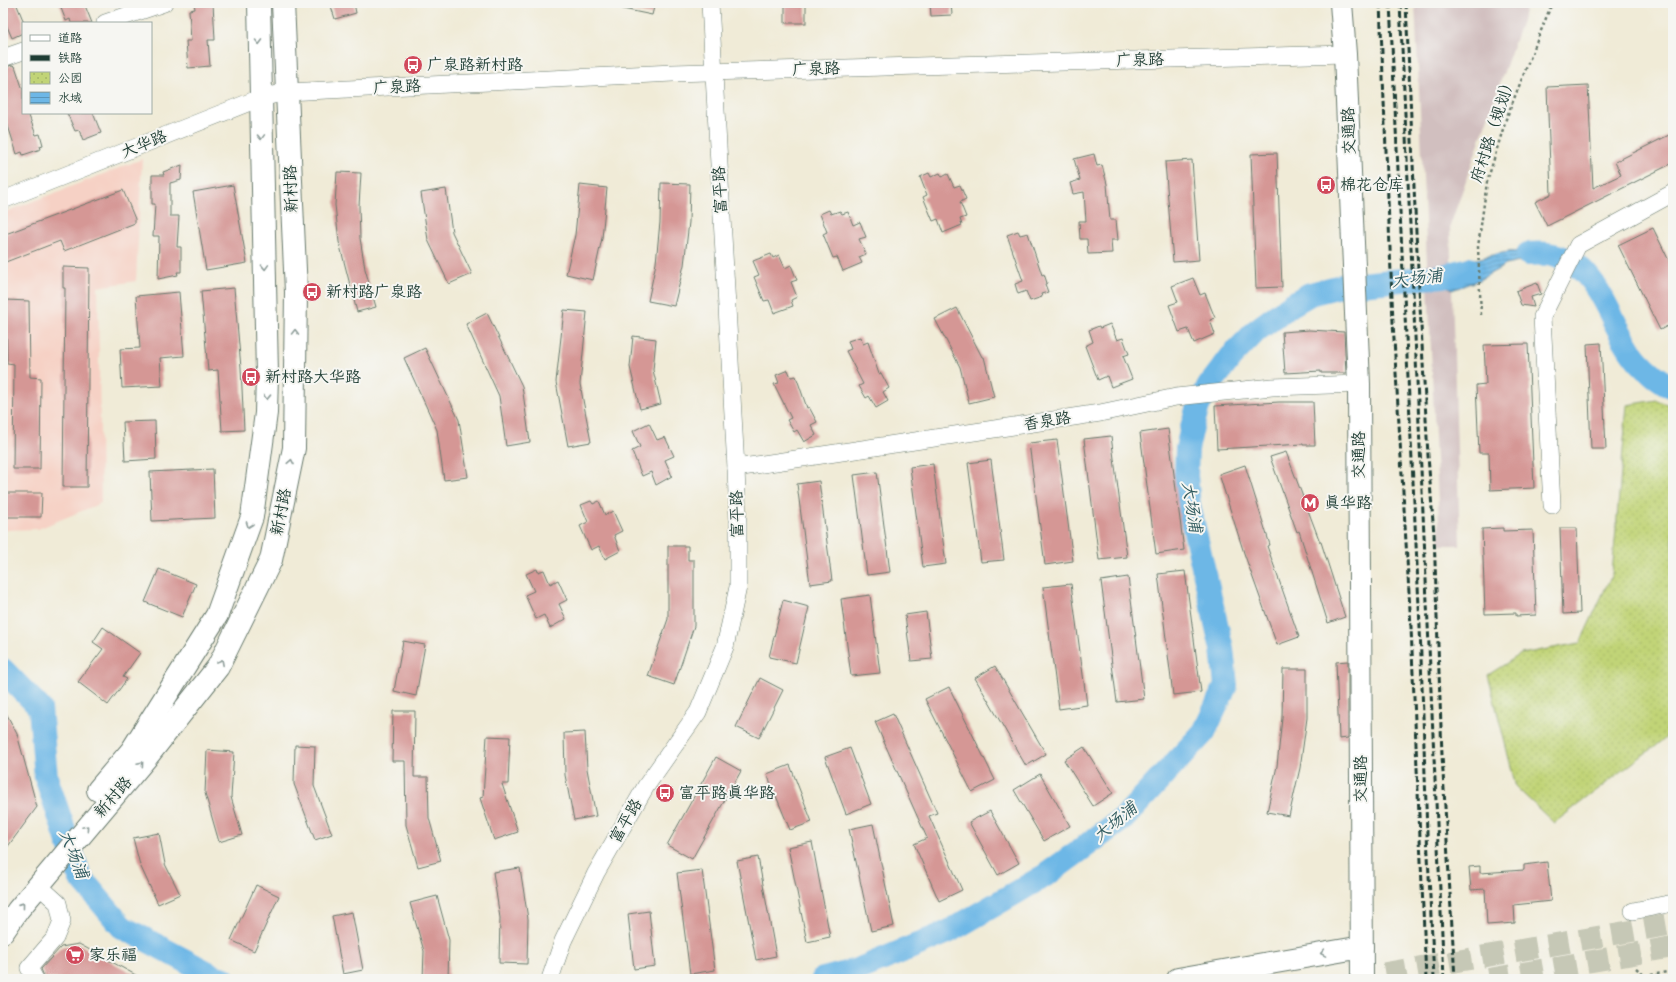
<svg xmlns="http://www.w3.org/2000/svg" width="1676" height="982" font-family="Caveat,'LXGW WenKai TC',sans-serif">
	<defs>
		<pattern id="park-dots" width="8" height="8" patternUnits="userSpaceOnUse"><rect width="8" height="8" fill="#c1d477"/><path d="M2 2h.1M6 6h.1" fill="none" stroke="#a5b768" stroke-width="1.8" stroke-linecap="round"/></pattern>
		<pattern id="water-rules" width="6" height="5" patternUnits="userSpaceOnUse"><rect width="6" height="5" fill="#6db7e6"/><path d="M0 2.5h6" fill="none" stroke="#5996bb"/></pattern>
	</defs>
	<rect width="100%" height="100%" fill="#f6f6f2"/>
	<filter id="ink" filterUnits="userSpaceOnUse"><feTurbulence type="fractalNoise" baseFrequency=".025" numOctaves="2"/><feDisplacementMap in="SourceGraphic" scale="8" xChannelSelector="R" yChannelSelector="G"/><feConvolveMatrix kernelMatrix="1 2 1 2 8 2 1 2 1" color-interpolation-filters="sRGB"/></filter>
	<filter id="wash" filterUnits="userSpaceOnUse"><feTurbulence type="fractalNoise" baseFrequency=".012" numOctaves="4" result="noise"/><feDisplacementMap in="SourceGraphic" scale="16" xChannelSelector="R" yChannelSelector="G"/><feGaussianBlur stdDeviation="0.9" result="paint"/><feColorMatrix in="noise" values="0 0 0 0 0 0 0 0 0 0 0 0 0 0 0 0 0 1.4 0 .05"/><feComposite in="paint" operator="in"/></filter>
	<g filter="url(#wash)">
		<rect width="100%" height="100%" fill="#f0ebd7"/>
		<polygon fill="#f6d1c5" points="142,159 136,281 98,287 101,503 38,529 3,530 3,213"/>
		<polygon fill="#d1bfbf" points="1415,3 1528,3 1450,226 1460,545 1440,545"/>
		<polygon fill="url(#park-dots)" stroke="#708856" points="1657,400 1673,407 1673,730 1660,742 1554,823 1516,787 1488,675 1521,654 1580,643 1612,574 1627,405"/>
		<g fill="url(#water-rules)" stroke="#467a8d">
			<polygon points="1549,245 1560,258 1558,266 1524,261 1506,265 1479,280 1452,290 1437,277 1456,264 1496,254"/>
			<polygon points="1579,260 1584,264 1599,280 1640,354 1666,376 1673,377 1673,386 1660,380 1633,353 1595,286 1573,272"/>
		</g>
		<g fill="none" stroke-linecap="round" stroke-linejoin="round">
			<g stroke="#6db7e6" stroke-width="24">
				<path d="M 1528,254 C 1600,246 1603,320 1639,361 C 1649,372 1660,381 1673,387"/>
				<polyline points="3,670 40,708 46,777 80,877 122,927 216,977 224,979"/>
				<polyline points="823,979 857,970 948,932 1046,875 1124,818 1204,732 1226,685 1222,649 1189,506 1186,476 1187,449 1192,427 1198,406 1209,386 1231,357 1257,330 1291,305 1310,294 1341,286 1443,276 1469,269"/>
			</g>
		</g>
		<g id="blocks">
			<g fill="#d59795">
				<polygon points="3,3 16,3 23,20 23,33 12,38 6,24 3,25"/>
				<polygon points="59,3 84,3 92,23 71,23 70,19 66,21"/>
				<polygon points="194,3 213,3 215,40 208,40 210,66 188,68 186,41 191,41 189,10 195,9"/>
				<polygon points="330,3 354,3 356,13 335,19"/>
				<polygon points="618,3 655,3 652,15 618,8"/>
				<rect x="785" y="3" width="21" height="20"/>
				<polygon points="930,3 951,3 952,15 931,16"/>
				<polygon points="12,65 15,66 23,90 23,113 28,113 36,135 40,134 43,145 40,146 41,149 23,155 22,152 17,154 3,110 3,68"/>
				<polygon points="1588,85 1593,188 1621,175 1615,162 1673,133 1673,163 1547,226 1535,202 1551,194 1547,87"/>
				<polygon points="67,113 93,113 101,133 83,140 79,130 75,131"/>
				<polygon points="1277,153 1282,287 1256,288 1251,154"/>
				<polygon points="1094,154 1097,166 1102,165 1107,184 1110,220 1116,220 1118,240 1111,240 1112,253 1088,254 1087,239 1080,239 1079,221 1086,221 1084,192 1073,194 1070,183 1080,180 1074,159"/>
				<polygon points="1192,160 1199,260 1173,262 1165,162"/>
				<polygon points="182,165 181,180 170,183 170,216 179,216 177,247 181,247 181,272 177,272 178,275 158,279 159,236 153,236 155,204 152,204 152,175 164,175 163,172"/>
				<polygon points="337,172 361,173 359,206 360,238 365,269 376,307 357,312 339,242 335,205"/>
				<polygon points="929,173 931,177 940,173 942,177 948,174 954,187 960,185 966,199 960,202 966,217 960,219 962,225 943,233 938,219 933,221 923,197 927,195 920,177"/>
				<polygon points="661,183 690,184 689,222 684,265 674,306 648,301 656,263 660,222"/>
				<polygon points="233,185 247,263 206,270 193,192"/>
				<polygon points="580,185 607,188 602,238 593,280 566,274 575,235"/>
				<polygon points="446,189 452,232 472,274 449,284 428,240 421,193"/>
				<polygon points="123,190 135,219 135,223 64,251 60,241 3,263 3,235"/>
				<polygon points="829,210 831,214 840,211 842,214 848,212 853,225 860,222 866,237 859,239 866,254 859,257 862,263 843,271 837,257 833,258 823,234 827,232 820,214"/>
				<polygon points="1653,228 1673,269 1673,323 1660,330 1618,245"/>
				<polygon points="1018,231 1020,235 1028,233 1042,275 1044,274 1047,283 1045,284 1048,292 1041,294 1042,297 1030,301 1026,291 1018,294 1015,284 1023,281 1007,235"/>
				<polygon points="771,254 773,258 779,255 785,268 791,265 797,280 791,282 797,297 791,300 793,306 774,313 769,300 764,301 754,277 759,275 753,261"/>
				<polygon points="63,267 89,268 87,487 63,487 65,288 63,288"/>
				<polygon points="1193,278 1200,295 1205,293 1215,318 1210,320 1215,334 1194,343 1188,329 1179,332 1169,305 1178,302 1172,286"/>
				<polygon points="1537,283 1541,294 1531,297 1534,307 1521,305 1516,291"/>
				<polygon points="234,288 241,368 244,430 222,431 218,370 208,371 201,291"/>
				<polygon points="179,292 184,356 160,358 162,386 122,388 120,349 140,348 136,296"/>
				<polygon points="6,300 29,301 30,377 41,378 40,469 13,469 14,364 7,363"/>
				<polygon points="957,308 982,357 984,357 994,397 969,403 960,367 935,319"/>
				<polygon points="564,310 587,312 580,384 591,442 568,446 556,382"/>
				<polygon points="487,313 522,386 530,442 506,446 499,396 466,324"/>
				<polygon points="1110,324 1117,340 1123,338 1129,354 1123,356 1132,379 1111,387 1107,376 1098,380 1085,346 1093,342 1089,330 1099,326 1100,328"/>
				<polygon points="1309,330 1344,332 1346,373 1321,373 1321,371 1285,373 1282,332"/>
				<polygon points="633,336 656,339 653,370 661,404 640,409 630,367"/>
				<polygon points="860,337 863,344 868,342 879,374 881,373 889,388 883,392 888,401 876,408 869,396 866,398 859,386 863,384 846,351 851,349 848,341"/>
				<polygon points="1601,343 1606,449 1591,449 1587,344"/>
				<polygon points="1528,344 1534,488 1490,490 1489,453 1479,453 1476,385 1486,384 1484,345"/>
				<polygon points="425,348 459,420 468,477 444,480 437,430 404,358"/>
				<polygon points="788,370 791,377 796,376 807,408 809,407 817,422 811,425 816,435 804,442 797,430 794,432 787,420 791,418 774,384 779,383 776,375"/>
				<polygon points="1279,402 1313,402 1315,445 1303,445 1303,444 1217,449 1215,406"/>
				<polygon points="155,421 156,459 125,461 123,422"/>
				<polygon points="649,423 657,440 665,437 674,456 665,460 672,476 656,485 651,472 642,476 632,451 640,447 633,431"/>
				<polygon points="1168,429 1184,550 1156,554 1140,433"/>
				<polygon points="1111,436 1127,557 1099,560 1084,439"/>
				<polygon points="1057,440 1073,561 1045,565 1029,443"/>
				<polygon points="1286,452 1320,542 1321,542 1345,617 1328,623 1299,531 1297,532 1270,457"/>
				<polygon points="991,460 1004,560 981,562 968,463"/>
				<polygon points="933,464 946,564 923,567 910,467"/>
				<polygon points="1245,465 1270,545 1267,546 1299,637 1277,645 1244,553 1219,474"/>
				<polygon points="213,469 215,518 152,521 150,472"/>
				<polygon points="877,472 890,572 867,575 854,475"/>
				<polygon points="819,481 832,581 810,584 797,484"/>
				<polygon points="3,493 42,493 41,517 3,517"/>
				<polygon points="591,501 593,504 599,501 605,515 613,511 622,531 614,535 620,551 605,559 599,546 591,550 580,526 588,522 581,505"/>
				<polygon points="1503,528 1503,531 1533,530 1536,615 1516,616 1516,613 1485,614 1482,529"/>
				<polygon points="1560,528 1577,528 1580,613 1563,614"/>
				<polygon points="668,546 688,546 688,560 694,560 694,626 674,685 648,676 668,619"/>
				<polygon points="159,569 196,584 182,617 145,602"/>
				<polygon points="537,569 538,572 544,570 550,584 558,580 567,600 559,604 566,619 550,628 544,615 536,619 525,595 534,591 526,574"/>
				<polygon points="1185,571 1201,692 1173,695 1158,574"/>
				<polygon points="1128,577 1144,699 1117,702 1101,581"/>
				<polygon points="1071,584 1087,705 1059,709 1043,587"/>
				<polygon points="870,595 880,673 851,676 841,599"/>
				<polygon points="783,600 809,607 796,663 769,657"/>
				<polygon points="926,612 932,659 911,661 905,615"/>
				<polygon points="103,627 140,653 123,677 127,679 108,705 78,682 103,649 93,642"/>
				<polygon points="403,641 425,645 416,696 394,691"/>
				<polygon points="1348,661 1348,738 1339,739 1336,662"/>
				<polygon points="995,666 1046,754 1026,766 975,678"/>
				<polygon points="1283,669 1307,669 1307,718 1300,768 1289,816 1267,812 1277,766 1282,718"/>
				<polygon points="760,678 783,690 759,738 736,727"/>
				<polygon points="949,687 995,780 972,792 925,699"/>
				<polygon points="3,707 17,734 37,807 3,853"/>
				<polygon points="393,711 415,711 414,777 428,777 429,818 441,861 418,867 406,825 405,761 392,761"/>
				<polygon points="893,714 937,813 929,816 962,890 939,901 914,844 927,838 875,722"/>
				<polygon points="585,732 587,769 596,816 574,820 565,775 564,733"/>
				<polygon points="487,736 510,737 508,784 502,784 518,832 494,840 480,798 483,797"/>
				<polygon points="295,745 315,746 314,786 332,834 315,840 294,784"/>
				<polygon points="1084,747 1113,793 1093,806 1064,760"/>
				<polygon points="850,748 871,804 846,814 825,757"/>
				<polygon points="207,750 234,752 231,797 242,835 219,842 205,793"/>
				<polygon points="716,757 741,771 692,859 667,845"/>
				<polygon points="790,765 812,822 790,830 767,774"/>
				<polygon points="1040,774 1070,826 1044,841 1014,790"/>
				<polygon points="990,811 1019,863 998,875 969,822"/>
				<polygon points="873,824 894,926 871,931 849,829"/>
				<polygon points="159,833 165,864 180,894 158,904 140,865 133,838"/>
				<polygon points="812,842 830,937 807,942 788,847"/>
				<polygon points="758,857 776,956 756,960 737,861"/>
				<polygon points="1547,862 1551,901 1514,905 1515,923 1487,925 1485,889 1471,890 1469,867 1480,866 1480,873 1524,870 1524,865"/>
				<polygon points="520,868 528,919 527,964 499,963 500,918 493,872"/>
				<polygon points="702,870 715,970 690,974 677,873"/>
				<polygon points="256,885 279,896 254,951 231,940"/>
				<polygon points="437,896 449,940 448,979 423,979 424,951 410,903"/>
				<polygon points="649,911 655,966 634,969 628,914"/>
				<polygon points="352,912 363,970 343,974 332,916"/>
				<polygon points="79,944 143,979 45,979 41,969 61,947"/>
			</g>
		</g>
	</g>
	<g filter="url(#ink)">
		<use href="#blocks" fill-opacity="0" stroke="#687a6d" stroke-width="1"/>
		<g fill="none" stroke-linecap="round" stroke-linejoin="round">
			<g stroke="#c6c8b6" stroke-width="22" stroke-dasharray="22 11" stroke-linecap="butt">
				<polyline points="1352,979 1673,924"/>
				<polyline points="1489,979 1673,947"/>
			</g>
			<defs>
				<g id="minor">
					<polyline points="105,23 164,3"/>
					<polyline points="3,58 23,51"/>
					<polyline points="3,200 260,98 287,92 673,73 1345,54"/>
					<polyline points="736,468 1100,413 1176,397 1272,387 1359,384"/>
					<polyline points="1552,505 1542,317 1578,245 1673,193"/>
					<polyline points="1633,911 1673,903"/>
					<polyline points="35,979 29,968 55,938 62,921 58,903 38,885"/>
					<polyline points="550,979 563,941 596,873 646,786 698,712 725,647 738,587 738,521 736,468 710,3"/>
				</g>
				<g id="major">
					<polyline points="1341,3 1345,54 1359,384 1362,979"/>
					<polyline points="98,790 132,750 217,615 252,517 266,413 267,374 259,3"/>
					<polyline points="3,932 18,910 146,758 218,667 271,560 294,448 296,292 283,3"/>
					<polyline points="1178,979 1362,947"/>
				</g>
			</defs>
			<use href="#minor" stroke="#687a6d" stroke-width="18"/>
			<use href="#major" stroke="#687a6d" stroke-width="24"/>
			<g stroke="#687a6d" stroke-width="2.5" stroke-dasharray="3 3" stroke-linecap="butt">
				<polyline points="1481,315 1478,247 1487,182 1506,119 1552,3"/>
				<polyline points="1636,968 1645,976 1673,971"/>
			</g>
			<use href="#minor" stroke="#fff" stroke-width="17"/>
			<use href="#major" stroke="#fff" stroke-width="22"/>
			<g stroke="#1f3d34" stroke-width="3" stroke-dasharray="6 3" stroke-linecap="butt">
				<polyline points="1380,3 1393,322 1411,627 1426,979"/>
				<polyline points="1390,3 1420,627 1427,834 1434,979"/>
				<polyline points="1400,3 1444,979"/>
				<polyline points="1406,3 1416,232 1428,456 1434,535 1442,755 1455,979"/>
			</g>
		</g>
		<defs><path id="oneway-chevron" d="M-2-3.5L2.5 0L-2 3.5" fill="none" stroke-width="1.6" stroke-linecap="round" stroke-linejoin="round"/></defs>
		<g stroke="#8f9e9a">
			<use href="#oneway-chevron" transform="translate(259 42) rotate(89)"/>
			<use href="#oneway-chevron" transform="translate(261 137) rotate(88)"/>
			<use href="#oneway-chevron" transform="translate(265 267) rotate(88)"/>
			<use href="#oneway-chevron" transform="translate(295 332) rotate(-89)"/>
			<use href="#oneway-chevron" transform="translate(267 397) rotate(92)"/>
			<use href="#oneway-chevron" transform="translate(291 462) rotate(-79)"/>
			<use href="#oneway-chevron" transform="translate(249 525) rotate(110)"/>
			<use href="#oneway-chevron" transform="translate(221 662) rotate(-62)"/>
			<use href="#oneway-chevron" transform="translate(141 764) rotate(-49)"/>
			<use href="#oneway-chevron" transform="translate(86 828) rotate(-50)"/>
			<use href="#oneway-chevron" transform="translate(22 905) rotate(-51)"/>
			<use href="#oneway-chevron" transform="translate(1323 953) rotate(170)"/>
		</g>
	</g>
	<defs>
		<symbol id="bus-disc" viewBox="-11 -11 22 22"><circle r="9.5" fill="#d1495b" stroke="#f6f6f2"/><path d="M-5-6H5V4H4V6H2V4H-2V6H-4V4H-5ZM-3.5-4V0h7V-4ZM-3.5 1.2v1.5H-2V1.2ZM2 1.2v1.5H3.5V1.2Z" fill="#fff"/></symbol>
		<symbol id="metro-disc" viewBox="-11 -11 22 22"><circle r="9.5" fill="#d1495b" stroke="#f6f6f2"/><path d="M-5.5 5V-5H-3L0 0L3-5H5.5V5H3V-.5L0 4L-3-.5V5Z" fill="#fff"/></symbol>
		<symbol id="supermarket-disc" viewBox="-11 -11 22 22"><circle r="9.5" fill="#d1495b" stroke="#f6f6f2"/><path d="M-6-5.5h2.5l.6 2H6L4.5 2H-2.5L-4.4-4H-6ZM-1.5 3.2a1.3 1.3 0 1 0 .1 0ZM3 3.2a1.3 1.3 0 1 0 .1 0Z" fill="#fff"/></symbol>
	</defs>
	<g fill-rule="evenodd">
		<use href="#bus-disc" x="402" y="54" width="22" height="22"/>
		<use href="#bus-disc" x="1315" y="174" width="22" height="22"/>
		<use href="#bus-disc" x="301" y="281" width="22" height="22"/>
		<use href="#bus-disc" x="240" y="366" width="22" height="22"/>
		<use href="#metro-disc" x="1299" y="492" width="22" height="22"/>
		<use href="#bus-disc" x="654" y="782" width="22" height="22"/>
		<use href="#supermarket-disc" x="64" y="944" width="22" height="22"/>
	</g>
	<g text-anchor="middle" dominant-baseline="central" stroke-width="4" stroke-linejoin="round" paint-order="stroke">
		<g font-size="16" fill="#1f3d34" stroke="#f6f6f2">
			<text transform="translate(1140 60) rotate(-2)">广泉路</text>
			<text transform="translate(816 69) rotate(-2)">广泉路</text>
			<text transform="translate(397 87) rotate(-3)">广泉路</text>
			<text transform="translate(1493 129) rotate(-72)">府村路（规划）</text>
			<text transform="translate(1349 131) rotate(-92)">交通路</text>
			<text transform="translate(144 144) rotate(-22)">大华路</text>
			<text transform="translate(291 189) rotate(-92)">新村路</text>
			<text transform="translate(720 190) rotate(-93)">富平路</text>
			<text transform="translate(1047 421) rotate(-9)">香泉路</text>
			<text transform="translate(1359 455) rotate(-90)">交通路</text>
			<text transform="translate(281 512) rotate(-79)">新村路</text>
			<text transform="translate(737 514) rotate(-91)">富平路</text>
			<text transform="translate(1361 779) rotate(-90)">交通路</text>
			<text transform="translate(113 797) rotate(-49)">新村路</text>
			<text transform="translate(626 821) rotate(-60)">富平路</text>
		</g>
		<g font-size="16" fill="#1f3d34" stroke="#f6f6f2" text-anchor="start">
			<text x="427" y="65">广泉路新村路</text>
			<text x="1340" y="185">棉花仓库</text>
			<text x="326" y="292">新村路广泉路</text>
			<text x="265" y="377">新村路大华路</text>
			<text x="1324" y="503">真华路</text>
			<text x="679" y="793">富平路真华路</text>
			<text x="89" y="955">家乐福</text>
		</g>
		<g font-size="17" font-style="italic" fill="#325c60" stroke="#f6f6f2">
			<text transform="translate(1417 278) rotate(-7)">大场浦</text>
			<text transform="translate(1192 507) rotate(81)">大场浦</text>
			<text transform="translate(1115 822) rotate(-40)">大场浦</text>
			<text transform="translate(74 854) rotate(68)">大场浦</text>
		</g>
	</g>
	<rect width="1676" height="982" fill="none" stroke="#f6f6f2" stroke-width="16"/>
	<rect x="22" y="22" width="130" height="92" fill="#f6f6f2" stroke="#a0aca6"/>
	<rect x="30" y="35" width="20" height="6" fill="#ffffff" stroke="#a0aca6"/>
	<text x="58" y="42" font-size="12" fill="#1f3d34">道路</text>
	<rect x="30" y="55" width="20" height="6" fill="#1f3d34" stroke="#a0aca6"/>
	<text x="58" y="62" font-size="12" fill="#1f3d34">铁路</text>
	<rect x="30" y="72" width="20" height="12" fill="url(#park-dots)" stroke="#a0aca6"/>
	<text x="58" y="82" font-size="12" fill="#1f3d34">公园</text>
	<rect x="30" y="92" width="20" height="12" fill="url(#water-rules)" stroke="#a0aca6"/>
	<text x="58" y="102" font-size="12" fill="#1f3d34">水域</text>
</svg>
